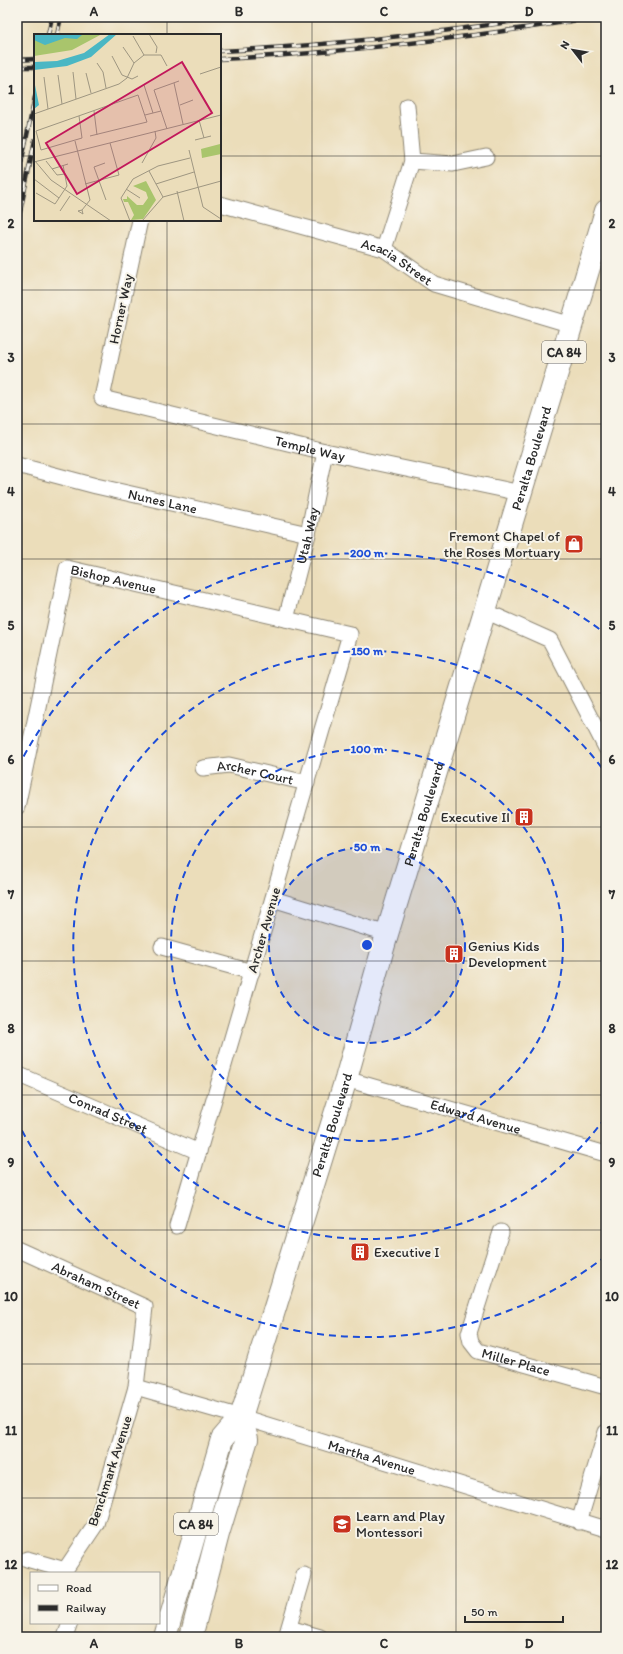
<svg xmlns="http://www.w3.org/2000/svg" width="623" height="1654" font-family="Itim,sans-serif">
	<rect width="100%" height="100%" fill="#f7f3e8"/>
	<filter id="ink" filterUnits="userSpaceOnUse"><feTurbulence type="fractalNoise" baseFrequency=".025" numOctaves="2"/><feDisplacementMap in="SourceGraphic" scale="8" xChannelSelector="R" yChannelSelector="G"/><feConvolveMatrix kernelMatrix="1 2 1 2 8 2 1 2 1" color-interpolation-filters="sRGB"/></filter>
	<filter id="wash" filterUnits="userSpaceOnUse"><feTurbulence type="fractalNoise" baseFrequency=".012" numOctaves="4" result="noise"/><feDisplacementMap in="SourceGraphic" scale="16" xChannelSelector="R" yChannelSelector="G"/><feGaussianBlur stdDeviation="0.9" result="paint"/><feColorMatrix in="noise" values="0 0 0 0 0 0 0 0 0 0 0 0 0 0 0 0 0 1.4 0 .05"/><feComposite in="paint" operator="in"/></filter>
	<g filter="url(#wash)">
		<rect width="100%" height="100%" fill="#ebddba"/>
	</g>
	<g filter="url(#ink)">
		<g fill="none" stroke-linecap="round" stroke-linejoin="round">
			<defs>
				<g id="minor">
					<polyline points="412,161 453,164 486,157"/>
					<path id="s1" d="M 220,204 L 384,249 L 434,284 L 572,325"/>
					<path id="s2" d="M 140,220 L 102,398 L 325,452 L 521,493"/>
					<polyline points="384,249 412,161 407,106"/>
					<path id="s3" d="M 17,465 L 96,486 L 308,534"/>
					<polyline points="485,611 550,640 606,748"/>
					<path id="s4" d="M 286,619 L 308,534 L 325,452"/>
					<path id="s5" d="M 203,768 L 229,765 L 307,783"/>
					<path id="s6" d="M 17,807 L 67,568 L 350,634 L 177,1226"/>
					<polyline points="273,899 387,934"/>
					<polyline points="162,947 252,972"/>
					<path id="s7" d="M 17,1074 L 199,1152"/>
					<path id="s8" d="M 346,1079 L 606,1154"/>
					<path id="s9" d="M 501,1232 L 469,1333 L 471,1342 L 478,1351 L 606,1387"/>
					<path id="s10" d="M 17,1249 L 145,1307 L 136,1387 L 96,1524 L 65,1570 L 66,1573"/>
					<path id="s11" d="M 136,1387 L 241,1417 L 606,1529"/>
					<polyline points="579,1522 606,1432"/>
					<polyline points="27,1559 65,1570"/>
					<polyline points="289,1628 320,1637"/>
					<polyline points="65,1637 70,1623"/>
					<polyline points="286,1637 304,1575"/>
				</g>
				<g id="primary">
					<path id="s12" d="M 165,1637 L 222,1439 L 241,1417 L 346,1079 L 387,934 L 606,211"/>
					<polyline points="191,1637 218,1534 247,1439 241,1417"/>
				</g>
			</defs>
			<use href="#minor" stroke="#8b8472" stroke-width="17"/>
			<use href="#primary" stroke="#8b8472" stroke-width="24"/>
			<use href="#minor" stroke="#fff" stroke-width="15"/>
			<use href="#primary" stroke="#fff" stroke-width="22"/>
			<defs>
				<g id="rail">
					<polyline points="48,35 52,17"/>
					<polyline points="57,35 61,17"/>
					<path d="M 220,51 C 329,46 437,33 544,17"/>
					<path d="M 220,59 C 347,53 472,37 597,17"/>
					<polyline points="17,60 35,59"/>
					<polyline points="17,67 35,67"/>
					<polyline points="17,183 35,97"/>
					<polyline points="17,226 35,140"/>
				</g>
			</defs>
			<use href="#rail" stroke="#2b2b2b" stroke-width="4.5"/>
			<use href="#rail" stroke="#f7f3e8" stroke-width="3" stroke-dasharray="9" stroke-linecap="butt"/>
		</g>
	</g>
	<path fill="none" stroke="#2b2b2b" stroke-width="1" stroke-opacity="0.55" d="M 167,17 L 167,35M 312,17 L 312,1637M 456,17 L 456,1637M 17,156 L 35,156M 220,156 L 606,156M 167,220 L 167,1637M 17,290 L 606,290M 17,424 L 606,424M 17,559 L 606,559M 17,693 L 606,693M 17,827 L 606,827M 17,961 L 606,961M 17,1095 L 606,1095M 17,1230 L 606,1230M 17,1364 L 606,1364M 17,1498 L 606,1498"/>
	<circle cx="367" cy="945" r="98" fill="#1d4ed8" fill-opacity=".12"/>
	<g fill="none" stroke="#1d4ed8" stroke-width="2" stroke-dasharray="7 5">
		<circle cx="367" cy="945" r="98"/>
		<circle cx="367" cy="945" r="196"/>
		<path d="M605 1118A294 294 0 1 1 605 772"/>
		<path d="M606 1256A392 392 0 0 1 18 1123M18 767A392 392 0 0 1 606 634"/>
	</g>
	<defs>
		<symbol id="shop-square" viewBox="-11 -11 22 22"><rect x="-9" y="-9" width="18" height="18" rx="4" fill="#c8321e" stroke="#f7f3e8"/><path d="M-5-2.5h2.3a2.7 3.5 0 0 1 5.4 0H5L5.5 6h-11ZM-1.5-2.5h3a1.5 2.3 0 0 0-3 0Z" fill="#fff"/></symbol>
		<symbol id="building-square" viewBox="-11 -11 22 22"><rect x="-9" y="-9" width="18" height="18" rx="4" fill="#c8321e" stroke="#f7f3e8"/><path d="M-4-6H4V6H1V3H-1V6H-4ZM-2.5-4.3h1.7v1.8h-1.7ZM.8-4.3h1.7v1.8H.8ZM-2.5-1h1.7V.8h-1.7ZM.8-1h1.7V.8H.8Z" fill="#fff"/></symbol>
		<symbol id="school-square" viewBox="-11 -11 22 22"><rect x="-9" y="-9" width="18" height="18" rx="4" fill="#c8321e" stroke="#f7f3e8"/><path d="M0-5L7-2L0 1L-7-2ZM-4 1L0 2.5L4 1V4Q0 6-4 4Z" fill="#fff"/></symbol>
	</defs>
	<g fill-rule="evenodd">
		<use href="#shop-square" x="563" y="533" width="22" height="22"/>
		<use href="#building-square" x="513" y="806" width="22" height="22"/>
		<use href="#building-square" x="443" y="943" width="22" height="22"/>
		<use href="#building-square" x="349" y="1241" width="22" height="22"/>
		<use href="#school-square" x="331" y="1513" width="22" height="22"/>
	</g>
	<g text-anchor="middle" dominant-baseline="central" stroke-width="4" stroke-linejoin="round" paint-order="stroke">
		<g fill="#f7f3e8" stroke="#686764" stroke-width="1">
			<rect x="542" y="341" width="44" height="22" rx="3"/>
			<rect x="174" y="1513" width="44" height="22" rx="3"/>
		</g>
		<g font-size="13" font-weight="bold" fill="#2b2b2b">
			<text x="564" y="352">CA 84</text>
			<text x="196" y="1524">CA 84</text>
		</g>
		<g font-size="14" fill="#2b2b2b" stroke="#f7f3e8">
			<text stroke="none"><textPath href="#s1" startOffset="187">Acacia Street</textPath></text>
			<text transform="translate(121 309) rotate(-78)">Horner Way</text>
			<text stroke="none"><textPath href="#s2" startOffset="396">Temple Way</textPath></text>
			<text stroke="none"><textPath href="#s12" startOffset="1237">Peralta Boulevard</textPath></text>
			<text stroke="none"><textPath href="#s3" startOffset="150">Nunes Lane</textPath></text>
			<text stroke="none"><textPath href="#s4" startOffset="86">Utah Way</textPath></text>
			<text stroke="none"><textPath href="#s6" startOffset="292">Bishop Avenue</textPath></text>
			<text stroke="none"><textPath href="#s5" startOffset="53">Archer Court</textPath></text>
			<text stroke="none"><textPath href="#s12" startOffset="865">Peralta Boulevard</textPath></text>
			<text transform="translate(264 930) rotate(-74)">Archer Avenue</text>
			<text stroke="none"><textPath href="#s7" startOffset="99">Conrad Street</textPath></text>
			<text stroke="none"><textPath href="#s8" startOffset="135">Edward Avenue</textPath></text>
			<text stroke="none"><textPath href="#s12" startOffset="541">Peralta Boulevard</textPath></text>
			<text stroke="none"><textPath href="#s10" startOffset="87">Abraham Street</textPath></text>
			<text stroke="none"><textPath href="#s9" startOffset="166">Miller Place</textPath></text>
			<text stroke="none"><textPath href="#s11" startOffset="246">Martha Avenue</textPath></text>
			<text transform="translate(110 1471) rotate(-72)">Benchmark Avenue</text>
		</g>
		<g font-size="14" fill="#2b2b2b" stroke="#f7f3e8" text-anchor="start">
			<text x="560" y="536" text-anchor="end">Fremont Chapel of<tspan x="560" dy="16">the Roses Mortuary</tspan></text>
			<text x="510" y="817" text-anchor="end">Executive II</text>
			<text x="468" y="946">Genius Kids<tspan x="468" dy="16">Development</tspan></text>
			<text x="374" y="1252">Executive I</text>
			<text x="356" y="1516">Learn and Play<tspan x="356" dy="16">Montessori</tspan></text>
		</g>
	</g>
	<g transform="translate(34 34)">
		<rect width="187" height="187" fill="#ebddba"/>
		<path d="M 0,0 L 68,0 L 38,16 L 0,22 ZM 186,110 L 187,120 L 168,124 L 167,115 ZM 112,147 L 122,166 L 109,185 L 97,186 L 100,181 L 94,168 L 90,168 L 89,165 L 93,165 L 93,162 L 103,171 L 109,171 L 114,164 L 112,158 L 99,152 Z" fill="#a9c56c"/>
		<path d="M 0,0 L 48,0 L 48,1 L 43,5 L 31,4 L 11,11 L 0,6 ZM 76,0 L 83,0 L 57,23 L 33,32 L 0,36 L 0,28 L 23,27 L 50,19 ZM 0,46 L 5,71 L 0,75 Z" fill="#4ab7c4"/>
		<path fill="none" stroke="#9e9681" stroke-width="1" d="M 115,0 L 123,13 L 122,19M 99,2 L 110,21M 89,13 L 100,29M 78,22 L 88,41 L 98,45 L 104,42M 63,29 L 69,38 L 72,54M 39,38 L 42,65M 52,39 L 57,59M 166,40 L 187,33M 24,41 L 28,70M 10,43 L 14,75M 140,49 L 149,90M 110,51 L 119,79M 146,71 L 159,66M 60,77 L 63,101M 0,80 L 85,50 L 93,44 L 100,29 L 110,21 L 127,21 L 133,32M 111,81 L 127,77M 45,82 L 48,104 L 7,116 L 2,97 L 104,61 L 113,88 L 56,102M 165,86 L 170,104M 133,95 L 120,56 L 145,47M 161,106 L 177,102M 41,107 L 56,166 L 48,176 L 44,177 L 49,180 L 48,176M 155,116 L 169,173 L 187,185M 1,127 L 17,146 L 77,187M 12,127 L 23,141 L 31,140M 0,128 L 187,81M 71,129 L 60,133 L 72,166M 108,129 L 122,104 L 121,97M 18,135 L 34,130M 115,137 L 129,163M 0,145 L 25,164M 51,150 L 85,141 L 76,109M 122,150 L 160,138M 92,155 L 106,164M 143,157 L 150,187M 2,159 L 21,170 L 33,152 L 29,131M 26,177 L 36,162M 96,187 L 87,164 L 99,145 L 124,132 L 156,124M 108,187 L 129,163 L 187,147"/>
		<path fill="#c2185b" fill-opacity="0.15" stroke="#c2185b" stroke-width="2" d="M 148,28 L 178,79 L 43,160 L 12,109 Z"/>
		<rect width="187" height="187" fill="none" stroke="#2b2b2b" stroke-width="2"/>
	</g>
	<circle cx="367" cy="945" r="6" fill="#1d4ed8" stroke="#f7f3e8" stroke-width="2"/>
	<g font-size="12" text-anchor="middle" font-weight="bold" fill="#1d4ed8" stroke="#f7f3e8" stroke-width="4" stroke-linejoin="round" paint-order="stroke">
		<text x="367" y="557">200 m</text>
		<text x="367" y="655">150 m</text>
		<text x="367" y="753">100 m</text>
		<text x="367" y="851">50 m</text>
	</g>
	<rect width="623" height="1654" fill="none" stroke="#f7f3e8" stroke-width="44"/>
	<rect x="30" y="1572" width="130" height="52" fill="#f7f3e8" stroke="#a5a39c"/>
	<rect x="38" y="1585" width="20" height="6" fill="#ffffff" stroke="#a5a39c"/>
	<text x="66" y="1592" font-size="12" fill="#2b2b2b">Road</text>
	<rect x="38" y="1605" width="20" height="6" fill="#2b2b2b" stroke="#a5a39c"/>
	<text x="66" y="1612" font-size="12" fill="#2b2b2b">Railway</text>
	<g transform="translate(573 50) rotate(301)" stroke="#f7f3e8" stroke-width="3" paint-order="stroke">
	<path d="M0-3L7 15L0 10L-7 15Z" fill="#2b2b2b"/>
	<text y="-6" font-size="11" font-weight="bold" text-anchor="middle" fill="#2b2b2b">N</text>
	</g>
	<path d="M465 1616v6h98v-6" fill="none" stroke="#2b2b2b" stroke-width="2"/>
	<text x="471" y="1616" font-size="12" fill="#2b2b2b" stroke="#f7f3e8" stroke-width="3" paint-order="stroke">50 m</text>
	<rect x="22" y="22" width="579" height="1610" fill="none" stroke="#2b2b2b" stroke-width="1.5"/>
	<g font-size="13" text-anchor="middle" font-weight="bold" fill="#2b2b2b">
		<text x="94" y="16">A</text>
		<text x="239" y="16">B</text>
		<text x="384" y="16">C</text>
		<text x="529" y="16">D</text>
		<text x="11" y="94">1</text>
		<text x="612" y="94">1</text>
		<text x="11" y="228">2</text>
		<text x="612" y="228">2</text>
		<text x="11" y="362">3</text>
		<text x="612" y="362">3</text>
		<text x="11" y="496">4</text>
		<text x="612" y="496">4</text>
		<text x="11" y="630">5</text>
		<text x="612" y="630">5</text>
		<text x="11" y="764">6</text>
		<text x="612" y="764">6</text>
		<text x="11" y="899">7</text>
		<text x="612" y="899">7</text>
		<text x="11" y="1033">8</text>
		<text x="612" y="1033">8</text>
		<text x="11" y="1167">9</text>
		<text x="612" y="1167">9</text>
		<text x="11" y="1301">10</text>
		<text x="612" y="1301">10</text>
		<text x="11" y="1435">11</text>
		<text x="612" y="1435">11</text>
		<text x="11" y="1569">12</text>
		<text x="612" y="1569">12</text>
		<text x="94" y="1648">A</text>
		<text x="239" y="1648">B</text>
		<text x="384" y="1648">C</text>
		<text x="529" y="1648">D</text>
	</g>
</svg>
